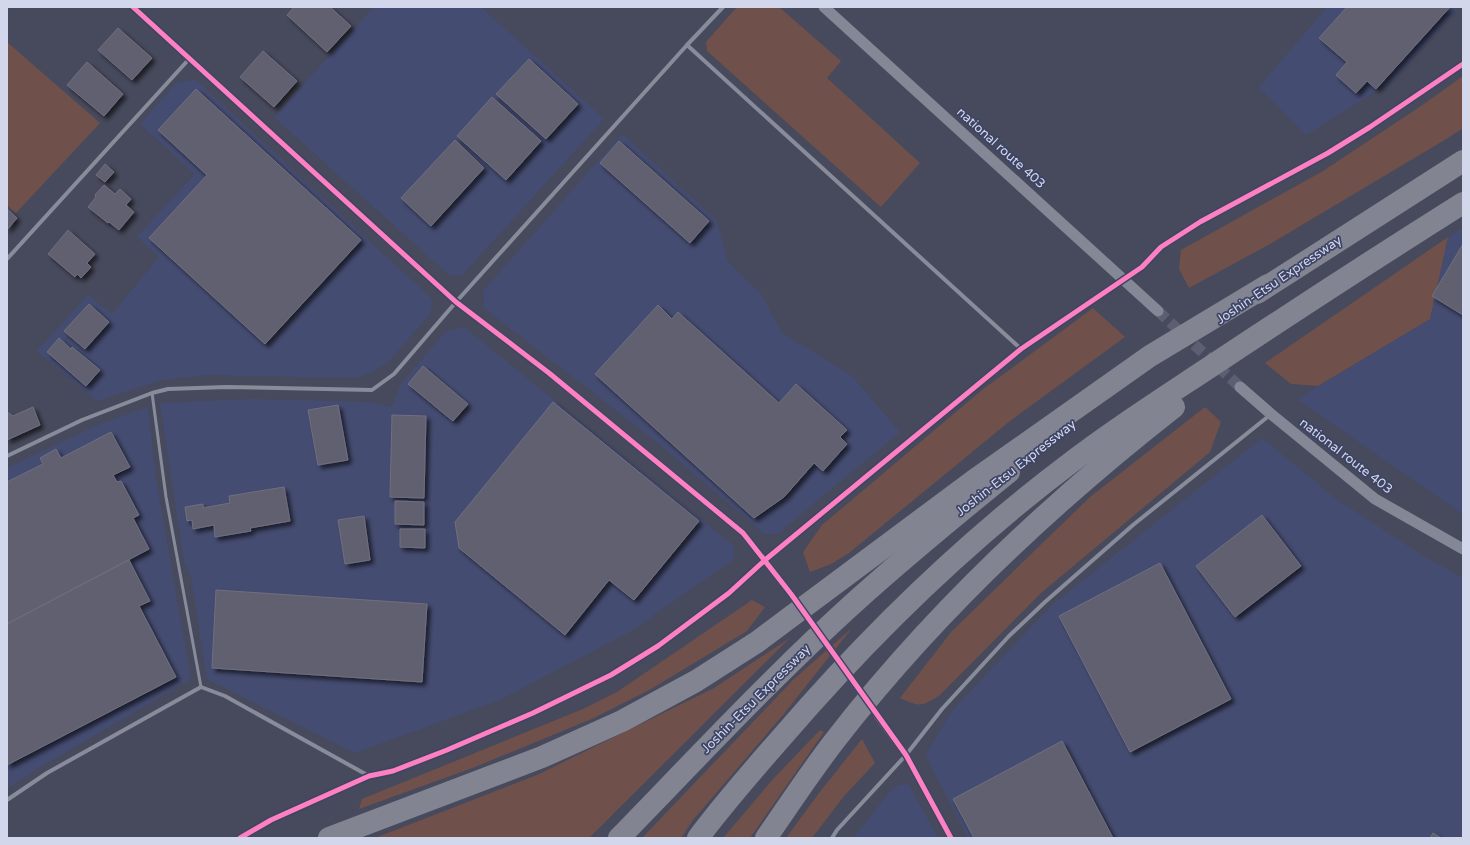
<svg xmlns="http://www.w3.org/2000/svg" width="1470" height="845" font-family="'Varela Round',sans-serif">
	<defs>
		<filter id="shadow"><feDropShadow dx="3.5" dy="3.5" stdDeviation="2" flood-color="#0009"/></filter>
	</defs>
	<rect width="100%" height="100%" fill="#474a5c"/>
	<g fill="#454c71">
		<polygon points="374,7 481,7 604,119 462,275 449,275 274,117"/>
		<polygon points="1327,7 1460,7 1391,82 1306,135 1259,87"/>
		<polygon points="196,80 432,299 431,313 388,362 371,373 355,378 205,375 162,380 97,401 37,351 88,295 112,314 159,257 137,237 195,174 140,124 177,82"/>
		<polygon points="622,134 717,221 728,262 762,295 781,332 852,376 900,432 777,534 764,534 662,446 484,308 483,291"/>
		<polygon points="1463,228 1463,514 1297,399 1430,319 1448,237"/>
		<polygon points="464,327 734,546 734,559 631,631 502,699 355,753 207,679 191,577 184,561 160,403 250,399 369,402 392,407 401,384 446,331"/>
		<polygon points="148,407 156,479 191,679 42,766 7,789 7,468 102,423"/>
		<polygon points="1262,438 1335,498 1423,556 1463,578 1463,838 968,838 933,770 926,754 952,711 1051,606"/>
		<polygon points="908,783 938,838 853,838 894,787"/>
	</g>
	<g fill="#70504b">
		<polygon points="737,7 779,7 841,61 827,78 920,163 881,207 707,51 706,42"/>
		<polygon points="7,42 100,123 16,213 7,205"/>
		<polygon points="1463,76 1463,128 1448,138 1270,244 1189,288 1179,269 1181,250 1323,171 1421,106"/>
		<polygon points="1448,237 1430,319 1318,386 1291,384 1265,363"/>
		<polygon points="1093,308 1125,337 1010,421 849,553 831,564 810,572 803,552 822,525 982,390"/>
		<path d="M 1205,407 L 1221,422 L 1210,452 L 1041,593 L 940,695 C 921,707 920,707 900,698 L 952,631 L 1090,497 Z"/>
		<polygon points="752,600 765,607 747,631 651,689 594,718 475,767 359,809 362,799 583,709 617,692"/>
		<polygon points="852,628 783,715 693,820 681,838 642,838 794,679"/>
		<polygon points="790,638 589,838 375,838 537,775 714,688"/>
		<polygon points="820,730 824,732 750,838 723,838 774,778"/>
		<polygon points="862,739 875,763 844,796 812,838 786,838 819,793"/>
	</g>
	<g fill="#606070" stroke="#706f80" filter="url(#shadow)">
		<polygon points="294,7 330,7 351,26 327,52 287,15"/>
		<polygon points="1347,7 1450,7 1376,89 1367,81 1356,93 1336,75 1347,62 1319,38"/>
		<polygon points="118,28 152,58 132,80 98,50"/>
		<polygon points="263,51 297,81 274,107 240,77"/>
		<polygon points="529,59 578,104 546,139 496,94"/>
		<polygon points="87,62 123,94 104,116 67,85"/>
		<polygon points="196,89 361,240 265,344 149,238 207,175 158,130"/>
		<polygon points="492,97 541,141 506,180 457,136"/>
		<polygon points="455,140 484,168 431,226 401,198"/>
		<polygon points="619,141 709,221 690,243 600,163"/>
		<polygon points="105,164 114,172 105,182 96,175"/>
		<polygon points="104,185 115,194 120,189 131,199 126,205 134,212 119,230 109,222 108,223 88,207 96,197 95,195"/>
		<polygon points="7,209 17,218 7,230"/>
		<polygon points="68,230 95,254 87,263 91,267 81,278 77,274 75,277 48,254"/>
		<polygon points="1463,244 1463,315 1432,296"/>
		<polygon points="89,304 109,322 85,349 64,331"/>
		<polygon points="658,305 672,319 678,312 779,403 796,384 847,430 840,437 847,444 823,471 814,463 784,497 754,518 595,374"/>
		<polygon points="59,338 71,349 72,347 100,370 86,386 47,352"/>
		<polygon points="423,366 468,404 453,421 408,384"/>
		<polygon points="553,402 699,521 634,600 609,580 565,635 459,548 455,522"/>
		<polygon points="338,405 348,460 318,465 308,410"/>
		<polygon points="33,407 40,425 7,440 7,412 13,416"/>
		<polygon points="392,415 426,416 424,498 390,497"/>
		<polygon points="111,432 130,467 113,475 117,482 121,481 139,515 133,518 149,549 7,624 7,482 43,464 40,458 56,449 61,458"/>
		<polygon points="284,487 290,521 250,528 251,531 215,537 214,525 193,529 192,520 187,521 185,507 203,504 203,508 230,503 229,496"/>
		<polygon points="395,501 424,502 424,525 395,524"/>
		<polygon points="1262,515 1301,566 1235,617 1196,566"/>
		<polygon points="364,516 370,560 345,564 338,520"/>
		<polygon points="400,529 425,529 425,548 400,547"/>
		<polygon points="129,560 150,601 139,606 176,677 7,765 7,624"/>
		<polygon points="1160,563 1231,699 1130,752 1059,616"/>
		<polygon points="216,590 427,604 422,682 212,668"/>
		<polygon points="1062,741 1113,838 974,838 953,799"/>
		<polygon points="1433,833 1441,838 1430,838"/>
	</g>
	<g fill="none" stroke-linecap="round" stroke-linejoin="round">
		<polyline stroke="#5c5f71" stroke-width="7" stroke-dasharray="7 3.5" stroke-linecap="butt" points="791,594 878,717"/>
		<polyline stroke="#5c5f71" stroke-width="11" stroke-dasharray="11 5.5" stroke-linecap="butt" points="1158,311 1240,387"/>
		<polyline stroke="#888b99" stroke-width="3" points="152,393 166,497 201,687"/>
		<g stroke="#888b99" stroke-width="4">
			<polyline points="133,7 456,302"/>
			<polyline points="687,45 1021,349"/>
			<polyline points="7,259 190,58"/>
			<polyline points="7,456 82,420 152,393 168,389 226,387 372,390 394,374 456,302 687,45 723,7"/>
			<polyline points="7,800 47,773 201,687 225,696 369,776"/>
			<polyline points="240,838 271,820 369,776 393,771 447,750 533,713 611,675 658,646 729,593 765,560 1021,349 1142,267 1161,247 1200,222 1328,153 1370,127 1463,64"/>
			<polyline points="832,838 837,830 906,755 942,709 1009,636 1045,602 1133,525 1270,415"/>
		</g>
		<g stroke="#888b99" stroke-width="7">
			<polyline points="456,302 549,373 743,533 791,594"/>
			<polyline points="878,717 906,755 951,838"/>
		</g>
		<g stroke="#848795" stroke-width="11">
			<polyline points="824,7 1158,311"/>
			<polyline points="1240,387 1271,414 1375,499 1463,549"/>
		</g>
		<g stroke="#828492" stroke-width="22">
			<polyline points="1257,293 1463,161"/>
			<polyline points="329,838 542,757 622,721 696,681 757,642 973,481 1150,356 1268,285"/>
			<path d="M 619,838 C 697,758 774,675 856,601 C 906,556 957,514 1009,472"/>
			<path d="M 698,838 C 724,803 753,770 782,737 C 868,637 963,544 1069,464 C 1118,426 1171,393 1222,359 C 1302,306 1382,254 1463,203"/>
			<path d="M 766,838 C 789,805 811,771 836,739 C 933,614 1050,504 1174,407"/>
		</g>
		<defs>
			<g id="cycleway">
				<polyline points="133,7 456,302 549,373 743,533 791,594 906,755 951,838"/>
				<polyline points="240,838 271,820 369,776 393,771 447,750 533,713 611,675 658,646 729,593 765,560 1021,349 1142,267 1161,247 1200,222 1328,153 1370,127 1463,64"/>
			</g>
		</defs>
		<use href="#cycleway" stroke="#3e4465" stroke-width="8"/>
		<use href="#cycleway" stroke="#ff80c0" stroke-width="5"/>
	</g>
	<g text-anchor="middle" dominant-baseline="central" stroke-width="3.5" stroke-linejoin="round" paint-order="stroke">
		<g font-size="13" fill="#d2d7eb" stroke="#3e4465">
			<text transform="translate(1001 148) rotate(42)">national route 403</text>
			<text transform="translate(1279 280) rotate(-34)">Joshin-Etsu Expressway</text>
			<text transform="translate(1346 456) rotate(38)">national route 403</text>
			<text transform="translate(1016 468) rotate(-38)">Joshin-Etsu Expressway</text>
			<text transform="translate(756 699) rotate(-45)">Joshin-Etsu Expressway</text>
		</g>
	</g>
	<rect width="1470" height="845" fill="none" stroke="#d2d7eb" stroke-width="16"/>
</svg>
